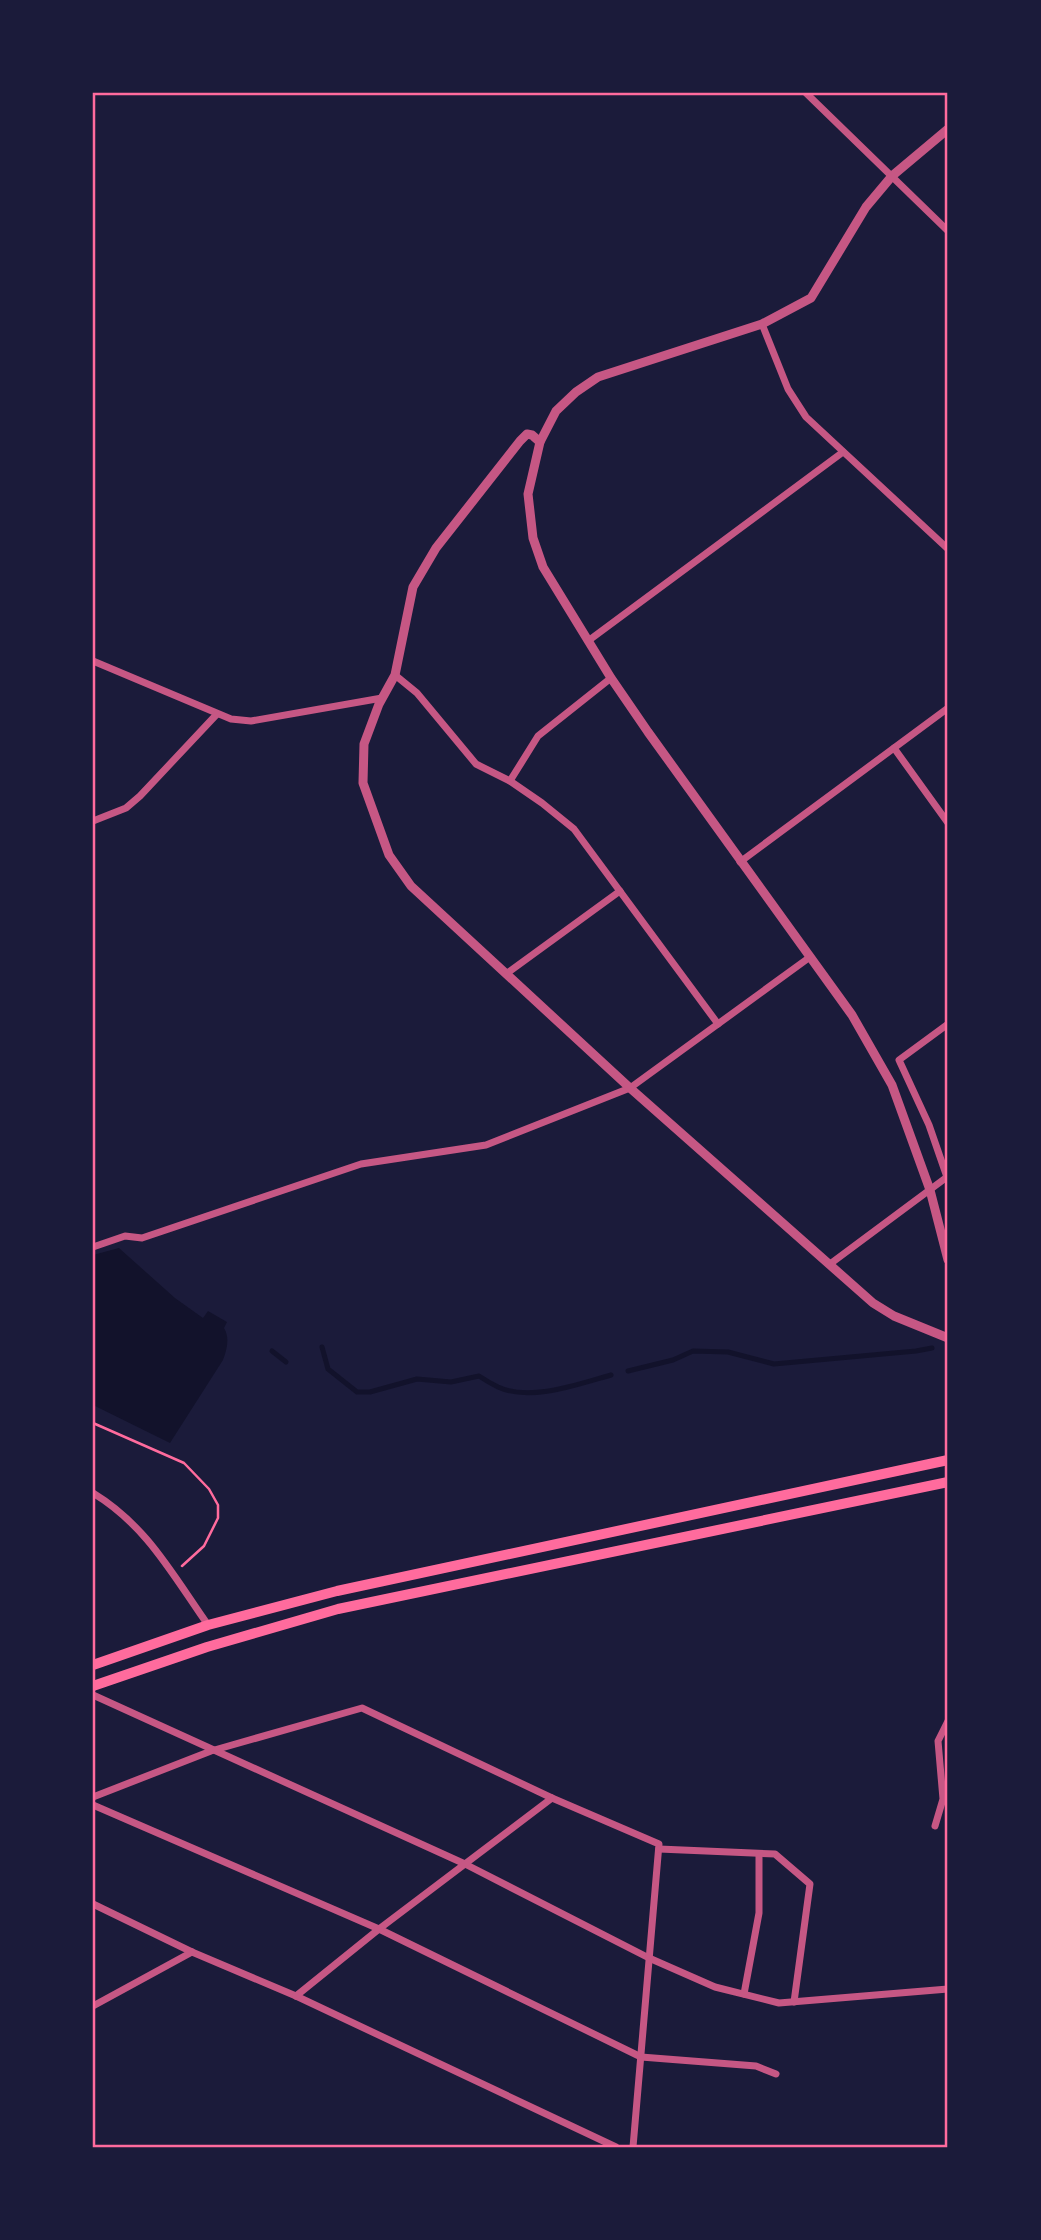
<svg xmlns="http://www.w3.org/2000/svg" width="1041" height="2240" font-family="'DejaVu Sans',sans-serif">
	<rect width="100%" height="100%" fill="#1b1b3a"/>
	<path fill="#12122b" d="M 119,1248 L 175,1298 L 203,1318 L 208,1311 L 227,1322 L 224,1328 C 230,1338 227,1349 223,1360 L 170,1443 L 93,1405 L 93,1255 Z"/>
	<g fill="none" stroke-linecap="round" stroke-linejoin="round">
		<g stroke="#12122b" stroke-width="5">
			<path d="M 322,1347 L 328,1369 L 357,1392 L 370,1392 L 417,1379 L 451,1382 L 479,1376 C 485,1380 492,1384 498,1387 C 530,1402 579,1384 611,1375"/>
			<polyline points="272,1351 286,1362"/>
			<polyline points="628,1371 673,1360 693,1351 728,1352 774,1364 916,1351 932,1348"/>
		</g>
		<polyline stroke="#ff6b9d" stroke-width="2.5" points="93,1423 184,1463 209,1489 218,1505 218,1518 204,1546 182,1566"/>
		<g stroke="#c65784" stroke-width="7">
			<polyline points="806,93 948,231"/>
			<polyline points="762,324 788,389 806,417 948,549"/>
			<polyline points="588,641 843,452"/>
			<polyline points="93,661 231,719 251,721 382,698"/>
			<polyline points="395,675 417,693 476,764 510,781 542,803 574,829 718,1024"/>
			<polyline points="894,748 948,823"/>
			<polyline points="510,781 538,736 611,678"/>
			<polyline points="93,821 126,808 140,796 217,714"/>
			<polyline points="740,862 948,708"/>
			<polyline points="506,974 620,891"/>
			<polyline points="948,1024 899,1060 929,1125 947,1177 948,1176"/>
			<polyline points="93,1247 125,1236 142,1238 361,1164 486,1145 630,1088 810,957"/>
			<polyline points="830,1264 947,1177"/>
			<path d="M 93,1493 C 147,1526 172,1574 208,1625"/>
			<polyline points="93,1695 465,1864 649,1958 715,1987 779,2003 948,1989"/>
			<polyline points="93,1797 211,1751 362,1708 552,1798 659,1844 633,2147"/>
			<polyline points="93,1805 379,1929 641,2057 756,2066 776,2074"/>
			<polyline points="935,1826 943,1799 938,1741 948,1721"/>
			<polyline points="659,1849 775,1854 810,1884 794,2002"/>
			<polyline points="93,1904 192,1952 296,1996 616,2147"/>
			<polyline points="744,1994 759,1913 759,1854"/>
			<polyline points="296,1996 379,1929 552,1798"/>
			<polyline points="93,2006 192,1952"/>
		</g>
		<g stroke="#c65784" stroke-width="9">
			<polyline points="948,129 892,176 866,207 811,298 762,324 598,377 576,392 556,411 540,442 528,494 533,538 543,567 611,678 648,732 852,1015 892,1085 930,1190 948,1260"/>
			<polyline points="540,442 532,435 527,434 520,441 436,548 413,587 395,675 379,704 364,744 363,783 389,855 411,886 630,1088 873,1303 894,1316 948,1338"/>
		</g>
		<g stroke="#ff6b9d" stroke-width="10">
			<polyline points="93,1665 208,1625 337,1591 948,1460"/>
			<polyline points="93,1686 207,1647 338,1609 948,1482"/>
		</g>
	</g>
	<rect width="1041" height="2240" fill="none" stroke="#1b1b3a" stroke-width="189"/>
	<rect x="94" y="94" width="852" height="2052" fill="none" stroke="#ff6b9d" stroke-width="2.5"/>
</svg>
